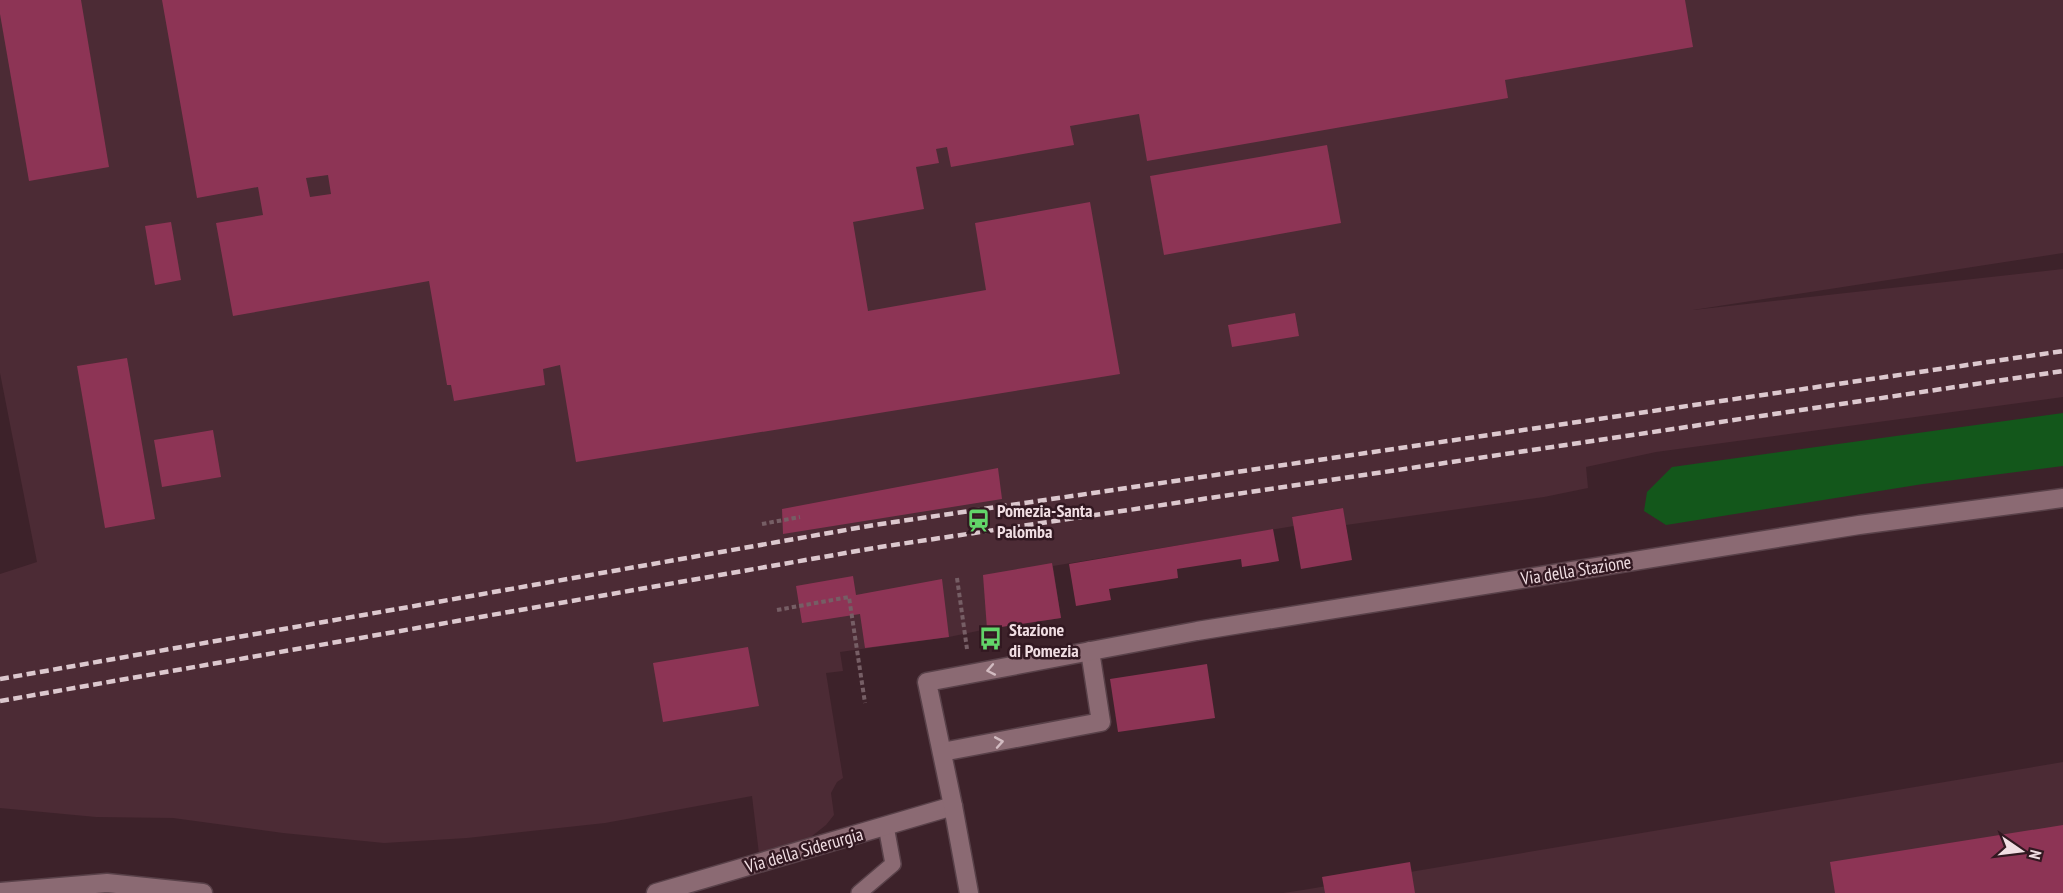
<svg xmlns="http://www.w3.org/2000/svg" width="2063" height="893" font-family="'PT Sans Narrow',sans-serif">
	<rect width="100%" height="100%" fill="#3d222a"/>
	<g fill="#4c2b35">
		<polygon points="0,0 2063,0 2063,253 1693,310 2063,269 2063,397 1656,452 1586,467 1588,488 1544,497 1346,525 1342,508 1292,517 1294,526 1053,566 1061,618 987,629 949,637 840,652 843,671 826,673 843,778 837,782 831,793 834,815 826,825 807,840 759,854 752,796 605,823 467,838 384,843 283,833 173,818 96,817 0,808 0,574 37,562 0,373"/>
		<polygon points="2063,762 2063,893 1283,893 1303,890"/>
	</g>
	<polygon fill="#13571b" points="2063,413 2063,466 1923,484 1666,525 1644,511 1647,492 1672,467"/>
	<g fill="#8d3455" fill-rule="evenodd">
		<polygon points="0,0 81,0 109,167 29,181 0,14"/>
		<path d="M 162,0 L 1685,0 L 1693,47 L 1505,80 L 1508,98 L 1147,161 L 1139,114 L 1070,126 L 1074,145 L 951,167 L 947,147 L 936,149 L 939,163 L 916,167 L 924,209 L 853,222 L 868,311 L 986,290 L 975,223 L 1090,202 L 1120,374 L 576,462 L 560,365 L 543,369 L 545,385 L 454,401 L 451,385 L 447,385 L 429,281 L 233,316 L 216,223 L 263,215 L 258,187 L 197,198 ZM 328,175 L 331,194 L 310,197 L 306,178 Z"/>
		<polygon points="1327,145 1341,223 1164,255 1150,176"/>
		<polygon points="171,222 181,280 155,285 145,226"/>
		<polygon points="1295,313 1299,336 1232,347 1228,325"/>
		<polygon points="127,358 155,519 105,528 77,366"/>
		<polygon points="213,430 221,477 162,487 154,440"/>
		<polygon points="998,468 1002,499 783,534 782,509"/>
		<polygon points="1343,508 1352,560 1301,569 1292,517"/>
		<polygon points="1273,529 1279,561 1242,567 1241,559 1177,569 1178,578 1109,589 1111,600 1076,606 1069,564"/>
		<polygon points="1052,563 1061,618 987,629 983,575"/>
		<polygon points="853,576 856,595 942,579 949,637 865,648 860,614 802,623 796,586"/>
		<polygon points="748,647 759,706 663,722 653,663"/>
		<polygon points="1207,664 1215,718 1118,732 1110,679"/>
		<polygon points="2063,825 2063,893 1835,893 1830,862"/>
		<polygon points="1410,862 1415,893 1325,893 1322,877"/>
	</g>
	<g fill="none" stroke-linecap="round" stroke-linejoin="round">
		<defs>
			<polyline id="service" points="859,893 893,864 886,826"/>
			<g id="minor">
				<polyline points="942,752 1101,722 1090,651"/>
				<polyline points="0,892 107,883 203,893"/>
				<polyline points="656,893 953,806"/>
				<polyline points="969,893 953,806 927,682 1197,631 1859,525 2063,498"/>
			</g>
		</defs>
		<use href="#service" stroke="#594149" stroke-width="18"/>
		<use href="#minor" stroke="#594149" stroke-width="21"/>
		<g stroke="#765e65" stroke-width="4" stroke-dasharray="4.5 3" stroke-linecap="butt">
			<polyline points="762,524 800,517"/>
			<polyline points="957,578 967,649"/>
			<polyline points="777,610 849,597 865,703"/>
		</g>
		<use href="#service" stroke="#8b6a73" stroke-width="15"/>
		<use href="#minor" stroke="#8b6a73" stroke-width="18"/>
		<g stroke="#dcc8ce" stroke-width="4.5" stroke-dasharray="9 4.5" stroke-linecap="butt">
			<polyline points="0,679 874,525 2063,351"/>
			<polyline points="0,701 880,547 2063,371"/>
		</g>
	</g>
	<defs><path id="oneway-chevron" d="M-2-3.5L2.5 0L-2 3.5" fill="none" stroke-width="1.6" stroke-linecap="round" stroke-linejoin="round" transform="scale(1.5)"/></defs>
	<g stroke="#d2bbc1">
		<use href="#oneway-chevron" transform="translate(991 670) rotate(169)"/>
		<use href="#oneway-chevron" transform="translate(999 742) rotate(-10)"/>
	</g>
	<defs>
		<symbol id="station-bare" viewBox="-9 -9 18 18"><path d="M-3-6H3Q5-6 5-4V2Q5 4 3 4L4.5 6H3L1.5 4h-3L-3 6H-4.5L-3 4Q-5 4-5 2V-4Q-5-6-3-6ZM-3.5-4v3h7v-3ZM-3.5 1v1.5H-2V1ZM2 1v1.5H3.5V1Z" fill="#62d469" stroke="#321821" stroke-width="2.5" paint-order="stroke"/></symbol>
		<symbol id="bus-bare" viewBox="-9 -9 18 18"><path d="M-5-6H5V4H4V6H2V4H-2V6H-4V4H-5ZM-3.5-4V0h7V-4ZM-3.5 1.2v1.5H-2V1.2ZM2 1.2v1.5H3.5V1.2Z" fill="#62d469" stroke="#321821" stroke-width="2.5" paint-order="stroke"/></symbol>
	</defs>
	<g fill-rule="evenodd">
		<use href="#station-bare" x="962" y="504" width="33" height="33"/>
		<use href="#bus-bare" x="974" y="622" width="33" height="33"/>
	</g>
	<g text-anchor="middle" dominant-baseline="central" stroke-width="5" stroke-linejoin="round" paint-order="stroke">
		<g font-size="18" font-weight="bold" fill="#f1dee3" stroke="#321821" text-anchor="start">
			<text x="997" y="510">Pomezia-Santa<tspan x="997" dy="21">Palomba</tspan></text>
			<text x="1009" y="629">Stazione<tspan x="1009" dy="21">di Pomezia</tspan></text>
		</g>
		<g font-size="18" fill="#f1dee3" stroke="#321821">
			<text transform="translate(1576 570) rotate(-9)">Via della Stazione</text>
			<text transform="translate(804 850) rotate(-16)">Via della Siderurgia</text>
		</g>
	</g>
	<g transform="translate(2021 851) rotate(104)" stroke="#321821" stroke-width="4.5" paint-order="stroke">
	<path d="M0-4.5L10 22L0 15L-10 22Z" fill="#f1dee3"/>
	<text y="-9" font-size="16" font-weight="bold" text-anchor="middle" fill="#f1dee3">N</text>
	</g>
</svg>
